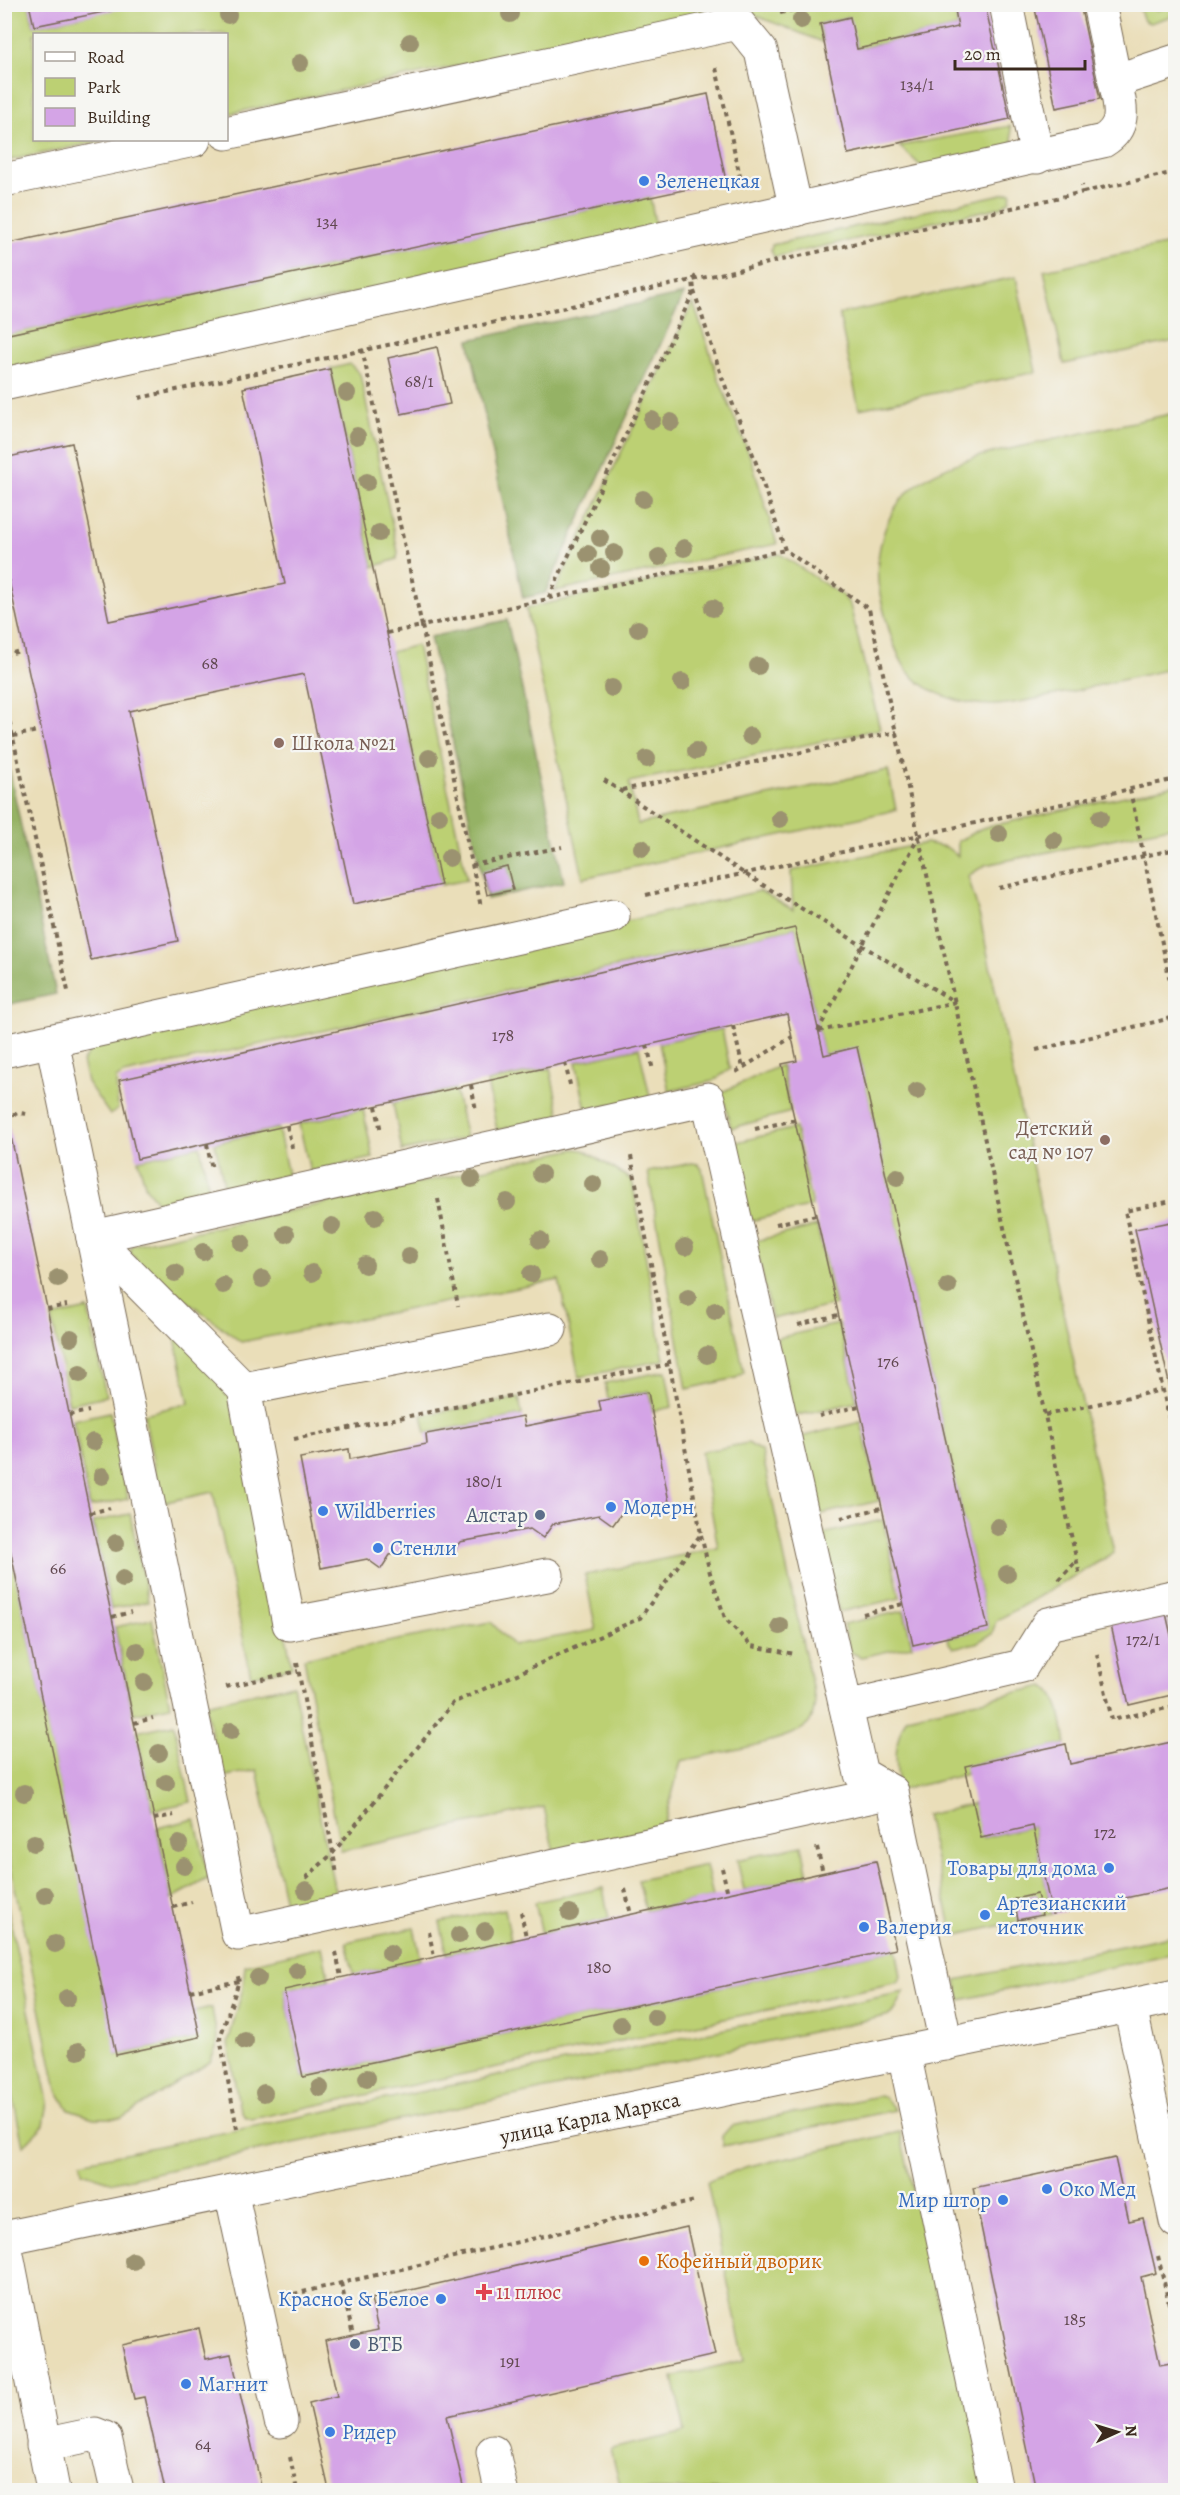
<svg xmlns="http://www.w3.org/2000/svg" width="1180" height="2495" font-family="Alegreya,serif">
	<rect width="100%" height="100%" fill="#f6f6f2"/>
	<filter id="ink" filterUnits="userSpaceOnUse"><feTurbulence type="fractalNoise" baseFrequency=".0167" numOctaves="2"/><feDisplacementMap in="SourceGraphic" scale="12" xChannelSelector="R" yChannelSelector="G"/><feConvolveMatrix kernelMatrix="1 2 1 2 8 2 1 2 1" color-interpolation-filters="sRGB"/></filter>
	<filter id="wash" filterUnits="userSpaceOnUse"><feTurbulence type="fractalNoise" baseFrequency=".008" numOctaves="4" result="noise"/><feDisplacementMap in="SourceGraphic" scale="24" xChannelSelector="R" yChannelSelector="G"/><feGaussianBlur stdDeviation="1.35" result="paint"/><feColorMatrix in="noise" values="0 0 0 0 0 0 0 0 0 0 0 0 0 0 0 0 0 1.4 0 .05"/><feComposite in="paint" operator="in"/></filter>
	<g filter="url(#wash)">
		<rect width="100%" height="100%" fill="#eadeb9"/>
		<g fill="#bcd073" stroke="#7c7d48" stroke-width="1.5">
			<polygon points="139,4 954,4 958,27 857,49 849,17 820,24 823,42 736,8 227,114 226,34 34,34 34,140 107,140 5,161 5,5 29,5 34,26"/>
			<polygon points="1138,5 1155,5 1157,10 1175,5 1175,15 1150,23 1144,21"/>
			<polygon points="1010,126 1014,149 922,167 899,146"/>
			<polygon points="1011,192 1010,200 1001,207 774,257 771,250 772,245"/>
			<polygon points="650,197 656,228 5,370 4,335"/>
			<polygon points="1175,243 1175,341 1064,364 1044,270"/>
			<polygon points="1016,277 1036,372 859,409 839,314"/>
			<polygon points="693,302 718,377 751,459 777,544 555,591"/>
			<polygon points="350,364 360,374 398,552 397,559 373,567 330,369"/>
			<path d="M 1175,413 L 1175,668 C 1140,676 1105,684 1069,692 C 1045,697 1018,704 993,705 C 964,705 930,695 910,674 C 894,656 885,617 880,594 C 872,559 884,513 911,489 C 949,457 1005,451 1051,440 C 1093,431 1134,422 1175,413 Z"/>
			<polygon points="780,554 844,597 850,605 880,729 629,782 638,824 888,770 896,810 583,878 526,608"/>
			<polygon points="417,645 467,880 441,885 391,652"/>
			<polygon points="1175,785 1175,826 985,865 968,876 980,918 1114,1553 996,1621 992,1634 976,1643 953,1648 949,1643 948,1637 988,1628 857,1048 824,1055 795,928 123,1074 116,1079 118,1109 110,1115 87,1082 82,1062 95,1045 122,1034 760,891 793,910 791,871 926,843 946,847 958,856 958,841 982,828"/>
			<polygon points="722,1029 730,1069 713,1081 669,1091 659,1043"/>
			<polygon points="639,1048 650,1097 586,1110 576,1062"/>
			<polygon points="781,1065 791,1112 731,1128 722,1092"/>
			<polygon points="550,1068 560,1116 497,1130 487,1082"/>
			<polygon points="455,1089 466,1138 402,1151 393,1103"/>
			<polygon points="363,1109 373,1158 310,1171 299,1124"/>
			<polygon points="278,1128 288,1175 225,1190 215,1143"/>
			<polygon points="795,1128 812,1206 750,1221 733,1143"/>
			<polygon points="200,1146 210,1194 160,1205 146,1188 138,1160"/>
			<polygon points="575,1149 584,1150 632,1180 664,1360 579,1377 559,1280 241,1342 142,1266 130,1253 132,1246 138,1244"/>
			<polygon points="692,1163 698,1164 702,1169 744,1372 736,1378 687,1389 648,1172"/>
			<polygon points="817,1226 835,1305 772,1319 755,1241"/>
			<polygon points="88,1309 106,1396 69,1404 52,1317"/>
			<polygon points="839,1324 857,1402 794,1416 777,1338"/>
			<polygon points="173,1329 239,1392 292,1667 251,1676 213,1492 161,1503 144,1414 189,1403"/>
			<polygon points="666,1371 672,1407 653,1411 649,1391 608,1399 605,1383"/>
			<polygon points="519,1398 522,1415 426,1433 422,1415"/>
			<polygon points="110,1412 128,1499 90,1507 73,1420"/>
			<polygon points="861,1422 879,1501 817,1515 800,1437"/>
			<path d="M 748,1443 L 762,1452 L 815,1701 C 814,1709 814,1716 809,1723 C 796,1741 707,1755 681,1761 L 663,1829 L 554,1853 L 544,1807 L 341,1851 L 304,1658 L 491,1622 L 513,1645 L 596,1630 L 585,1575 L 718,1548 L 701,1452 Z"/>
			<polygon points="130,1514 148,1601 111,1609 93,1522"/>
			<polygon points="4,1520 117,2055 199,2037 194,2012 212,2008 218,2043 210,2062 122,2118 94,2118 69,2110 57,2090 5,1840"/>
			<polygon points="883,1520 900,1598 839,1612 822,1534"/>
			<polygon points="1175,1606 1175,1657 1166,1614"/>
			<polygon points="904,1611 912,1646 861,1657 850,1652 843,1624"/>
			<polygon points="152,1619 170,1706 133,1714 115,1627"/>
			<polygon points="293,1685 337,1901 287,1912 257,1770 221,1777 205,1704"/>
			<path d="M 1044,1686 C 1062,1697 1062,1725 1066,1744 L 966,1766 L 967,1774 L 900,1790 C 895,1765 893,1739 907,1717 Z"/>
			<polygon points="174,1724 191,1802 153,1810 136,1732"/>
			<polygon points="974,1804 982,1838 1033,1826 1052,1914 953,1936 926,1815"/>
			<polygon points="195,1819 209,1878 171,1899 157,1828"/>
			<polygon points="802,1845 808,1876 744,1890 737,1860"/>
			<polygon points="706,1865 713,1897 646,1911 638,1880"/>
			<polygon points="603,1888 609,1919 542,1934 535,1902"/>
			<polygon points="5,1895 48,2102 44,2125 23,2146 5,2058"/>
			<polygon points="505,1909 511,1941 447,1954 440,1922"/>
			<polygon points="414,1928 421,1960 354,1975 346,1942"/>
			<polygon points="1175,1935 1175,1953 960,2000 956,1980"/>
			<polygon points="322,1947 329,1980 284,1990 303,2077 896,1949 901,1976 899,1982 252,2119 244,2116 239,2106 228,2043 243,1988 245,1965"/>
			<polygon points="904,1992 896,2009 890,2015 113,2182 82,2172 81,2162"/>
			<polygon points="878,2096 884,2097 895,2110 722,2146 722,2136 731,2126"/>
			<polygon points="900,2132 942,2320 956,2332 990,2490 621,2490 611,2449 685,2432 673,2377 744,2360 707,2182 745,2167"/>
		</g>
		<g fill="#95b265" stroke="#686e42" stroke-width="1.5">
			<polygon points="684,294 545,593 523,598 469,340"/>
			<polygon points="507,620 564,882 487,899 430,637"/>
			<polygon points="6,754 56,994 5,1005 4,755"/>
		</g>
		<g id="blocks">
			<g fill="#d4a4e6">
				<polygon points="29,4 134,4 134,6 34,26"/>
				<polygon points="954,4 985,4 1010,119 848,154 820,24 850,17 857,49 958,27"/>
				<polygon points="1034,4 1080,4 1100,99 1056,108"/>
				<polygon points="708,94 726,181 4,335 4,244"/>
				<polygon points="437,347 450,404 401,414 388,358"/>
				<polygon points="330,369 441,885 353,904 304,674 129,711 178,941 91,960 4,558 4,458 72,443 109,621 285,584 243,388"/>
				<polygon points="507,866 513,890 487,895 482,872"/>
				<polygon points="795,928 824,1055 857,1047 988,1628 913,1645 782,1064 797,1061 787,1014 137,1159 119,1080"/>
				<polygon points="9,1127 200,2037 116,2055 4,1520 4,1128"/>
				<polygon points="1176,1221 1176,1410 1175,1410 1135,1229"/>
				<polygon points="648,1392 669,1502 623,1511 613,1525 599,1515 553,1524 543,1538 530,1529 460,1542 450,1555 437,1546 390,1555 381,1569 367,1559 321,1568 300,1458 349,1449 350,1459 427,1444 426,1434 523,1416 525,1426 601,1411 599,1401"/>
				<polygon points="1165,1609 1176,1657 1176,1694 1129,1705 1110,1621"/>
				<polygon points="1176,1741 1176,1887 1052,1914 1033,1826 981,1838 965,1766 1066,1744 1070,1764"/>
				<polygon points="876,1861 896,1949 303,2077 284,1990"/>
				<polygon points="1037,1894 1042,1915 1018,1920 1014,1899"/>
				<polygon points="1115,2158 1129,2221 1143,2218 1156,2273 1141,2277 1160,2365 1176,2362 1176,2490 1036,2490 973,2188"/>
				<polygon points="687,2227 715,2355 447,2416 464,2490 329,2490 309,2403 337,2396 325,2341 378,2330 371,2299"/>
				<polygon points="199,2328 206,2359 231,2354 262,2490 165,2490 144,2397 134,2399 122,2345"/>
			</g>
		</g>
	</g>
	<g filter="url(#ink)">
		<use href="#blocks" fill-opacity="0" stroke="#786954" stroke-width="1.5"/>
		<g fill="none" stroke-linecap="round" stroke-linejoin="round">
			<defs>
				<g id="minor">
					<polyline points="1006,4 1037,157"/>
					<polyline points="1099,4 1115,81 1176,61"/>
					<polyline points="226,133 738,23 761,51 796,210"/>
					<polyline points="4,180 194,140"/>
					<path d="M 4,384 L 1103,141 C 1128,126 1120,105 1115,81"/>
					<polyline points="52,1041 238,1934 892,1792"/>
					<polyline points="4,1051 613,916"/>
					<polyline points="93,1237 708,1099 861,1774 892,1792 946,2044"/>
					<polyline points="93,1237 244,1389"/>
					<polyline points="547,1575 289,1624 244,1389 550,1329"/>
					<polyline points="846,1707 1022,1666 1048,1624 1176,1596"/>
					<polyline points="1130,2006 1176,2221"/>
					<polyline points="904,2053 996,2490"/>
					<polyline points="231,2191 281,2421"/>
					<polyline points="4,2238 1176,1996"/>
					<polyline points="4,2239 53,2490"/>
					<polyline points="43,2445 95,2434 105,2438 117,2490"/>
					<polyline points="493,2452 501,2490"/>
				</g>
			</defs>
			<use href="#minor" stroke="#786954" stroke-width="35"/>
			<g stroke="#786954" stroke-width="4" stroke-dasharray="4.5 4.5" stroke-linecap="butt">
				<polyline points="780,13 820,4"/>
				<polyline points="716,68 741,181"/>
				<polyline points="1083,192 1176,172"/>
				<polyline points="694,291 721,375 754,457 785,550 869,609 1080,1576"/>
				<polyline points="362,349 422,626 548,599 694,291 693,280 698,272"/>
				<polyline points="139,398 693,280 1083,192 1082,185"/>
				<polyline points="549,598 785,550"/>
				<polyline points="387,633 422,626 481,907"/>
				<polyline points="4,655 20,651"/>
				<polyline points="4,696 68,991"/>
				<polyline points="4,738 38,731"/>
				<polyline points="604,780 745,874 955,1002"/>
				<polyline points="622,790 897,732"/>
				<polyline points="1130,790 1176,1010"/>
				<polyline points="472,865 562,847"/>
				<polyline points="999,888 1176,849"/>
				<polyline points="646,895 1176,779"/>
				<polyline points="733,1026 743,1068"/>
				<polyline points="818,1031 919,836"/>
				<polyline points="819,1031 956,1002"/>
				<polyline points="647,1045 653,1070"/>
				<polyline points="1036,1050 1176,1017"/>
				<polyline points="565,1063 571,1089"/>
				<polyline points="736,1072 792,1037"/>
				<polyline points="471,1085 476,1110"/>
				<polyline points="376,1106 381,1132"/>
				<polyline points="4,1116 20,1113 27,1114"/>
				<polyline points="287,1126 293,1151"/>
				<polyline points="755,1129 795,1120"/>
				<polyline points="207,1144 212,1170"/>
				<polyline points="438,1199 458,1306"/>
				<polyline points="1176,1200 1125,1211 1176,1452"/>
				<polyline points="776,1224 816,1215"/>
				<polyline points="47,1309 67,1305"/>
				<polyline points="798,1325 838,1315"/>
				<polyline points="69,1415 89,1411"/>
				<polyline points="1045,1415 1162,1390"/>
				<polyline points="819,1416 859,1406"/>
				<polyline points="294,1439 670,1364"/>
				<polyline points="90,1513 110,1508"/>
				<polyline points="841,1518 881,1508"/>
				<polyline points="701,1535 710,1573 725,1618 751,1646 795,1654"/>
				<polyline points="1059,1580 1076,1561"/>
				<polyline points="863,1614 903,1604"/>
				<polyline points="112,1617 131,1612"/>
				<polyline points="1097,1654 1112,1720 1176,1706"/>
				<polyline points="297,1663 337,1874"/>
				<polyline points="226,1687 298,1671"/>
				<polyline points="134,1723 153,1718"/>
				<polyline points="154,1819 174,1815"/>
				<polyline points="817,1847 823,1873"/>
				<polyline points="722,1868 728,1894"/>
				<polyline points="306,1878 333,1853 453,1703 640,1618 701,1534 631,1156"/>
				<polyline points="625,1889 631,1915"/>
				<polyline points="173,1907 192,1902"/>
				<polyline points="521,1912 526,1937"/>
				<polyline points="429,1932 434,1957"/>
				<polyline points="336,1952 341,1977"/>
				<polyline points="190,1991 239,1981"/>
				<polyline points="237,2129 220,2038 239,1981 237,1973"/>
				<polyline points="1158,2256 1176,2334"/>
				<polyline points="341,2283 353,2335"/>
				<polyline points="294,2294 695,2201"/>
				<polyline points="290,2457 297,2490"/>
			</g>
			<use href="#minor" stroke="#fff" stroke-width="33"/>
		</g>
		<g fill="#9b926f">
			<circle cx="510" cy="14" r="9"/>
			<circle cx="228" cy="15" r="9"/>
			<circle cx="801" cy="20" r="9"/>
			<circle cx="410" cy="42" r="9"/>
			<circle cx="300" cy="63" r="9"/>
			<circle cx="347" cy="393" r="9"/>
			<circle cx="652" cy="420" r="9"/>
			<circle cx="671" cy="422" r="9"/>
			<circle cx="357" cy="436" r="9"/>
			<circle cx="367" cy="482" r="9"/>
			<circle cx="643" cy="499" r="9"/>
			<circle cx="379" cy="533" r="9"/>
			<circle cx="600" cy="538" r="9"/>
			<circle cx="684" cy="548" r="9"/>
			<circle cx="614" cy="553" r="9"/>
			<circle cx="588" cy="554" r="9"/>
			<circle cx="659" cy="557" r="9"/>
			<circle cx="601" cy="568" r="9"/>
			<circle cx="713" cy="608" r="9"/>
			<circle cx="638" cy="629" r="9"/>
			<circle cx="758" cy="666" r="9"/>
			<circle cx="682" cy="682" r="9"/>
			<circle cx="612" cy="688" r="9"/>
			<circle cx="750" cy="736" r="9"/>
			<circle cx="696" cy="751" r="9"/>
			<circle cx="429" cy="758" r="9"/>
			<circle cx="647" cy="759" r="9"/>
			<circle cx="439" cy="816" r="9"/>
			<circle cx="1100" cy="818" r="9"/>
			<circle cx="780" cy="819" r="9"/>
			<circle cx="999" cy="834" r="9"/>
			<circle cx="1054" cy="840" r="9"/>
			<circle cx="642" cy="848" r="9"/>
			<circle cx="449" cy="858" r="9"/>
			<circle cx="917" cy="1091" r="9"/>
			<circle cx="541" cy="1174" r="9"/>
			<circle cx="897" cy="1177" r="9"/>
			<circle cx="472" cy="1179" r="9"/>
			<circle cx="593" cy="1184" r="9"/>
			<circle cx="507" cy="1202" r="9"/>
			<circle cx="375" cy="1217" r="9"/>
			<circle cx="332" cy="1226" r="9"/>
			<circle cx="286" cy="1234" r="9"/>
			<circle cx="540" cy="1240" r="9"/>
			<circle cx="242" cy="1243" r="9"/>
			<circle cx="685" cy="1247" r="9"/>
			<circle cx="203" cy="1252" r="9"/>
			<circle cx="409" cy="1256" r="9"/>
			<circle cx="600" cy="1259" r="9"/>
			<circle cx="365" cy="1265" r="9"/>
			<circle cx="175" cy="1273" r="9"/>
			<circle cx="312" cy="1273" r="9"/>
			<circle cx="531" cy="1274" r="9"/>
			<circle cx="58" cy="1278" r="9"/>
			<circle cx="262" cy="1279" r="9"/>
			<circle cx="223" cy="1285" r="9"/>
			<circle cx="948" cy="1286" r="9"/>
			<circle cx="688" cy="1298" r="9"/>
			<circle cx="715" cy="1311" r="9"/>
			<circle cx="71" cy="1338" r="9"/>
			<circle cx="707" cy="1355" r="9"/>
			<circle cx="80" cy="1374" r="9"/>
			<circle cx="93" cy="1442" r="9"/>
			<circle cx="102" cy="1476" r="9"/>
			<circle cx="998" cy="1527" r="9"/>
			<circle cx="116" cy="1543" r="9"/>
			<circle cx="1007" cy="1574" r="9"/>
			<circle cx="123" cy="1579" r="9"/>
			<circle cx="780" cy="1626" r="9"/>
			<circle cx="137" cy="1651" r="9"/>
			<circle cx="144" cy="1682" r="9"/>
			<circle cx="231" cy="1731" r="9"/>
			<circle cx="159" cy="1753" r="9"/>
			<circle cx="166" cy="1783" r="9"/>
			<circle cx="24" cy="1793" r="9"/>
			<circle cx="34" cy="1843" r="9"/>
			<circle cx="179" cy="1844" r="9"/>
			<circle cx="184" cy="1866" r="9"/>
			<circle cx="306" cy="1890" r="9"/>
			<circle cx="45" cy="1895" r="9"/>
			<circle cx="570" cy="1913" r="9"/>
			<circle cx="485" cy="1931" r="9"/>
			<circle cx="459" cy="1935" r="9"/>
			<circle cx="55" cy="1944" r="9"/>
			<circle cx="390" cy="1953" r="9"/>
			<circle cx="297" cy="1971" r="9"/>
			<circle cx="258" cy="1978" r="9"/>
			<circle cx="67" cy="1998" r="9"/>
			<circle cx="655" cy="2017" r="9"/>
			<circle cx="621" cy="2025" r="9"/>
			<circle cx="245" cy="2041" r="9"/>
			<circle cx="78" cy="2051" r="9"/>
			<circle cx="367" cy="2078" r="9"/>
			<circle cx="320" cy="2088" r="9"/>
			<circle cx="264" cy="2093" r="9"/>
			<circle cx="133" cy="2261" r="9"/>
		</g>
	</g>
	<g fill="#3f7fe0" stroke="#f6f6f2" stroke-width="2">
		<circle cx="644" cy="181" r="6"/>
		<circle cx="611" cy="1507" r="6"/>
		<circle cx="323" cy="1511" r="6"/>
		<circle cx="378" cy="1548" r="6"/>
		<circle cx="1109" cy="1868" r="6"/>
		<circle cx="985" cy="1915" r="6"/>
		<circle cx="864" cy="1927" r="6"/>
		<circle cx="1047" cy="2189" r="6"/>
		<circle cx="1003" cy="2200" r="6"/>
		<circle cx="441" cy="2299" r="6"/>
		<circle cx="186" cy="2384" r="6"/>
		<circle cx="330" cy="2432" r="6"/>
	</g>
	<g fill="#8d6e63" stroke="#f6f6f2" stroke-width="2">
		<circle cx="279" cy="743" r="6"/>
		<circle cx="1105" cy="1140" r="6"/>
	</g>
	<g fill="#5c6f8a" stroke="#f6f6f2" stroke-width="2">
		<circle cx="540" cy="1515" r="6"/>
		<circle cx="355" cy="2344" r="6"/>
	</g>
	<circle fill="#e8710a" stroke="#f6f6f2" stroke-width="2" cx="644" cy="2261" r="6"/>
	<path fill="#e0444e" stroke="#f6f6f2" stroke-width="2" d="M481 2283h6v6h6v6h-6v6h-6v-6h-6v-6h6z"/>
	<g text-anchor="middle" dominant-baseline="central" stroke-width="4.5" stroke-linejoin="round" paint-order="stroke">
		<g font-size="18" fill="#614850">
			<text x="917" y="84">134/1</text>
			<text x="327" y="221">134</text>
			<text x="419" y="381">68/1</text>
			<text x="210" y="663">68</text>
			<text x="503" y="1035">178</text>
			<text x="888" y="1361">176</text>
			<text x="484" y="1481">180/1</text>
			<text x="58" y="1568">66</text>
			<text x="1143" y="1639">172/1</text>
			<text x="1105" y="1832">172</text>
			<text x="599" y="1967">180</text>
			<text x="1075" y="2319">185</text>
			<text x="510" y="2361">191</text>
			<text x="203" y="2444">64</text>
		</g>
		<g font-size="21" fill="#366cbe" stroke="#f6f6f2" text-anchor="start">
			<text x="656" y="181">Зеленецкая</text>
			<text x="623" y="1507">Модерн</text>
			<text x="335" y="1511">Wildberries</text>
			<text x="390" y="1548">Стенли</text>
			<text x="1097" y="1868" text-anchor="end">Товары для дома</text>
			<text x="997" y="1903">Артезианский<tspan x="997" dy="24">источник</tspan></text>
			<text x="876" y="1927">Валерия</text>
			<text x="1059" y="2189">Око Мед</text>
			<text x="991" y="2200" text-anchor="end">Мир штор</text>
			<text x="429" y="2299" text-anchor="end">Красное &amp; Белое</text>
			<text x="198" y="2384">Магнит</text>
			<text x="342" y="2432">Ридер</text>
		</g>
		<g font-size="21" fill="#785e54" stroke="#f6f6f2" text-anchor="start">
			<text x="291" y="743">Школа №21</text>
			<text x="1093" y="1128" text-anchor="end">Детский<tspan x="1093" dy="24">сад № 107</tspan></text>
		</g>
		<g font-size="21" fill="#4e5e75" stroke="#f6f6f2" text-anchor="end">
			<text x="528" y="1515">Алстар</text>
			<text x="367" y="2344" text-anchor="start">ВТБ</text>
		</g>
		<g font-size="21" fill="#3b2a1e" stroke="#f6f6f2">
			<text transform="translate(590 2118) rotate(-12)">улица Карла Маркса</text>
		</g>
		<g font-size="21" fill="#c56008" stroke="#f6f6f2" text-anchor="start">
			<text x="656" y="2261">Кофейный дворик</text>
		</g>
		<g font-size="21" fill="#be3a42" stroke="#f6f6f2" text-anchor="start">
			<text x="496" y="2292">11 плюс</text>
		</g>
	</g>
	<rect width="1180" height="2495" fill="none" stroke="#f6f6f2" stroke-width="24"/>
	<rect x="33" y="33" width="195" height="108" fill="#f6f6f2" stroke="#aba49d" stroke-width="1.5"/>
	<rect x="45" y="52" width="30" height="9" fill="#ffffff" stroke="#aba49d" stroke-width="1.5"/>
	<text x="87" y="63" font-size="18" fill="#3b2a1e">Road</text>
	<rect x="45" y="78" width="30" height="18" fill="#bcd073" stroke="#aba49d" stroke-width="1.5"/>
	<text x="87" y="93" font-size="18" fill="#3b2a1e">Park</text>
	<rect x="45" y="108" width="30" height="18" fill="#d4a4e6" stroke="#aba49d" stroke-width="1.5"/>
	<text x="87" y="123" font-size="18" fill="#3b2a1e">Building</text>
	<g transform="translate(1117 2432) rotate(86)" stroke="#f6f6f2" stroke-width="4.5" paint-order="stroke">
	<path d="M0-4.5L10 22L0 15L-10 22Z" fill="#3b2a1e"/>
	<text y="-9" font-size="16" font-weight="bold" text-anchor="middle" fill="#3b2a1e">N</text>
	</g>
	<path d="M955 60v9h130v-9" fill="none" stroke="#3b2a1e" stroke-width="3"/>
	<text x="964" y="60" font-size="18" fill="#3b2a1e" stroke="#f6f6f2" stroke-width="4.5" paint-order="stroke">20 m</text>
</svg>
